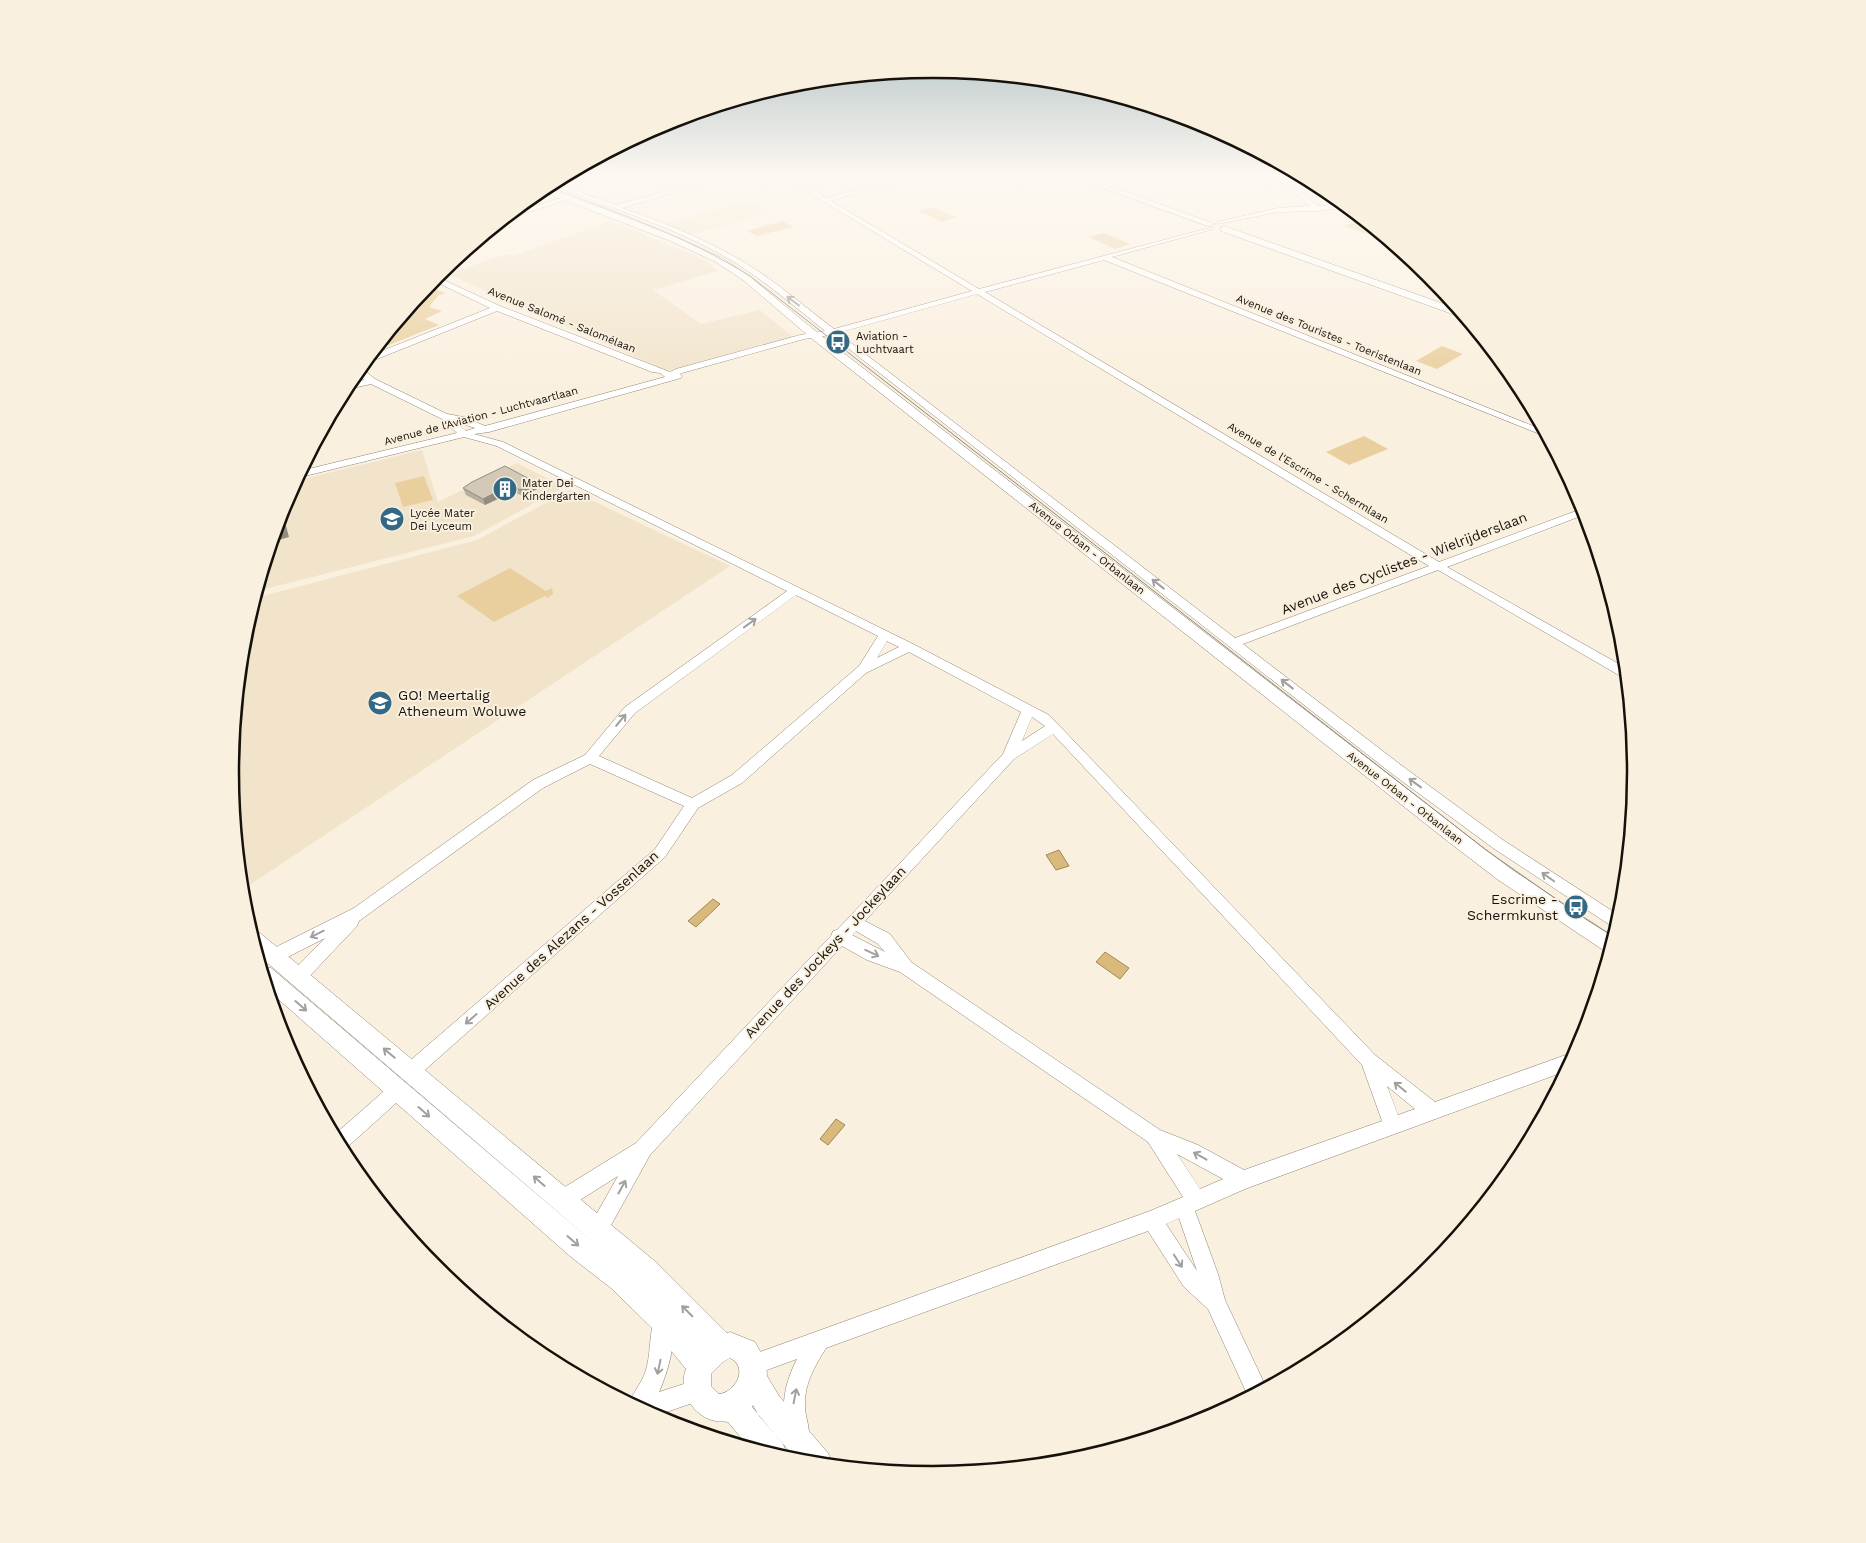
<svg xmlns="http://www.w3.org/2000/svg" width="1866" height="1543" font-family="'Work Sans',sans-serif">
	<rect width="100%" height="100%" fill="#faf0df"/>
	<g fill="#f1e4cb">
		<polygon points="748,201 771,213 689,235 661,225"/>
		<polygon points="610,221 688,253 707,262 717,271 653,290 701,324 760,310 793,337 667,371 448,274 507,254 513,256"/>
		<polygon points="422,450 438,502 517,463 564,487 474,536 257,591 284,502 295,481"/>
		<polygon points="570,490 730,566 242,890 230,771 244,634 255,598 477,540"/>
	</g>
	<g fill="#e9cf9e">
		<polygon points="931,207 957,217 943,222 918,211"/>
		<polygon points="1363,219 1368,224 1361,227 1378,232 1388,241 1344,226"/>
		<polygon points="783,221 793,227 757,236 747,231"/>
		<polygon points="1104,233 1130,244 1115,249 1089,237"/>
		<polygon points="427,286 445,293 438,296 429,307 442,311 425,319 439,325 374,351"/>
		<polygon points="1442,346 1463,354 1437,369 1416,361"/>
		<polygon points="1364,436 1388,449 1349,465 1326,452"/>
		<polygon points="424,476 433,500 403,507 395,483"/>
		<polygon points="510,568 546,591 552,588 553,594 548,598 545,596 494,622 457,596"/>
	</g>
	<g fill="#d9ba7b" stroke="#9e885a">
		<polygon points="1059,850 1069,866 1056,870 1046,855"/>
		<polygon points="713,899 720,904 696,927 688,921"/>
		<polygon points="1105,952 1129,968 1120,979 1096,962"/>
		<polygon points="836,1119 845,1125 828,1145 820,1139"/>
	</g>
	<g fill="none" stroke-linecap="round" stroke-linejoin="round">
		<defs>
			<g id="minor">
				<path d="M 571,174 L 583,174 L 555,183 L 616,205 L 726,174 L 737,174 L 622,208 C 670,225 718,244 761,273 C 786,290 809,310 834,329 L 972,291 L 778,174 L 786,174 L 827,198 L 910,174 L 921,174 L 831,201 L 979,289 L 1213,227 L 1213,229 L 1112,257 L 1543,430 L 1547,437 L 1104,260 L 985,292 L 1439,562 L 1584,508 L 1586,514 L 1447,567 L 1626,668 L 1627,678 L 1622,677 L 1438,570 L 1243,644 L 1401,765 L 1503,840 L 1620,916 L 1616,929 L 1493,848 L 1391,773 L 831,335 L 804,339 L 682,373 L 680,374 L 682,376 L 681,378 L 489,432 L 474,434 L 503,442 L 913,644 L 1049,715 L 1375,1055 L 1435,1102 L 1571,1053 L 1575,1054 L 1566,1071 L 1245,1189 L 1195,1211 L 1218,1274 L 1225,1300 L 1266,1387 L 1248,1396 L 1208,1309 L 1184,1287 L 1148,1231 L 826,1348 C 815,1366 804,1384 805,1406 C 805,1419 812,1429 807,1441 L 799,1444 L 791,1441 C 779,1412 783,1386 797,1359 L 753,1375 L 746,1371 L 742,1364 L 746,1357 L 1150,1211 L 1183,1197 L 1148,1142 L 900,972 L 867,960 L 842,946 L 650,1155 L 605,1236 L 598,1239 L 591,1236 L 588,1229 L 618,1176 L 569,1207 L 562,1210 L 555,1207 L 552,1200 L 555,1193 L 636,1143 L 831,936 L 833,931 L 837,930 L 1003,754 L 1021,712 L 909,652 L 866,673 L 742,783 L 698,808 L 665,857 L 417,1077 L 411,1079 L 405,1077 L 402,1071 L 405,1065 L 655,849 L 684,806 L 590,764 L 543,788 L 359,921 L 357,926 L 304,982 L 298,984 L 292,982 L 290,977 L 292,972 L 325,938 L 280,961 L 274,963 L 268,961 L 266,956 L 268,951 L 354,908 L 533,780 L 585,755 L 625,707 L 787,591 L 497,446 L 464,437 L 297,478 L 300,471 L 457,433 L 442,419 L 371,384 L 344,390 L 347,385 L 364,380 L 357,371 L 360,367 L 375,379 L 447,414 L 464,417 L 485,426 L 665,377 L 660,373 L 652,372 L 497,311 L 372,361 L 366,366 L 361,366 L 369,356 L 490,308 L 432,280 L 435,276 L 500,306 L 670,372 L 676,369 L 800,335 L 825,331 C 795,307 766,282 734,262 C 676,227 610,208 548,184 ZM 977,294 L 1429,566 L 1235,638 L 838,333 ZM 453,421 L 475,428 L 466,431 ZM 796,595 L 878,636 L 859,666 L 732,775 L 692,798 L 599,756 L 635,713 ZM 887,641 L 899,647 L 877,658 ZM 1032,717 L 1045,726 L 1022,741 ZM 1053,734 L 1362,1065 L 1382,1121 L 1244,1170 L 1198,1145 L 1160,1130 L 911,962 L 890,934 L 865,921 L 1014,759 ZM 856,931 L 878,944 L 885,952 L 852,935 ZM 1387,1086 L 1415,1109 L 1398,1115 ZM 1177,1154 L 1223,1179 L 1200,1189 ZM 1179,1218 L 1197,1271 L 1166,1224 Z"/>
				<polygon points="1272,174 1279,174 1318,206 1344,204 1348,207 1318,211 1278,212 1217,224 1217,222 1278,208 1310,206"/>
				<polygon points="567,196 570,198 569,199 521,214 518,212"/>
				<polygon points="398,1082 404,1084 407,1090 404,1096 343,1151 334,1135 392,1084"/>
				<path d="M 663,1312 L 670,1315 C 679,1335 668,1372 659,1392 L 699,1379 L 707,1382 L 710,1390 L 707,1398 L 655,1416 L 629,1402 C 635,1390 644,1380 647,1366 C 651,1349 649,1331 656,1315 Z"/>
			</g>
			<g id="tertiary">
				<polygon points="1064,174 1077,174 1215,224 1208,226"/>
				<polygon points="545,186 679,238 722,258 749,276 819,334 1464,833 1511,869 1614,937 1609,954 1497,879 1450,843 811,338 743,280 716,262 673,242 539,190"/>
				<polygon points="1224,226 1458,309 1464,316 1458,316 1221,231 1220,229"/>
				<path d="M 251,931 L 260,933 L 657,1263 L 727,1333 L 730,1332 L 755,1342 L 766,1362 L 767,1376 L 779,1396 L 828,1453 L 832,1464 L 798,1461 L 759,1416 L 753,1405 L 752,1407 L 783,1444 L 787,1454 L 786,1458 L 748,1446 L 728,1422 C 724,1421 721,1422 716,1421 C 694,1418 677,1390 686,1369 L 654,1330 L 611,1288 L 571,1257 L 269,991 L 261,966 L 271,968 L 600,1248 L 258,955 ZM 730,1358 C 749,1367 736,1392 719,1394 L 711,1386 L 711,1374 L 723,1362 Z"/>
			</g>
		</defs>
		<use href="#minor" stroke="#8d8574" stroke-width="1"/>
		<use href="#tertiary" stroke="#8d8574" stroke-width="1"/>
		<use href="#minor" fill="#fff" fill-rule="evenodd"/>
		<use href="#tertiary" fill="#fff" fill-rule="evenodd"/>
		<path stroke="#8f887c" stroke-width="1" d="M 545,186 C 616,212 686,236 750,276 L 1486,850 L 1573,911 L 1614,937"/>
	</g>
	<polygon fill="#b5ad9e" points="535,482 537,489 523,496 516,493 506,499 502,497 485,505 466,495 463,488"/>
	<g fill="#938d81">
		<polygon points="473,245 474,249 464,252"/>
		<polygon points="535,482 537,489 523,496 520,490"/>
		<polygon points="514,486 516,493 506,499 504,492"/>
		<polygon points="500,490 502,497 485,505 483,499"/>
		<polygon points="281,511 283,515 289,537 272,542"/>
	</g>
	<g fill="#d2c9b8" stroke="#938d81">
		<polygon points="505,466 535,482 520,490 514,486 504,492 500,490 483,499 463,488 472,482"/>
		<polygon points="281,513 285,531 274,533"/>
	</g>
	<defs><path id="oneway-shaft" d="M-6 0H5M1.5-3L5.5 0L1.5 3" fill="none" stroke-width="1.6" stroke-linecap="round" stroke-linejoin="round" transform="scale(1.25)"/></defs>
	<g stroke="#a1a09e">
		<use href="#oneway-shaft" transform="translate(793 301) rotate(-143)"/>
		<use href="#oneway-shaft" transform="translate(1158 584) rotate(-142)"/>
		<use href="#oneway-shaft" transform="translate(750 623) rotate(-36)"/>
		<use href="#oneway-shaft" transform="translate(1287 684) rotate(-142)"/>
		<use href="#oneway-shaft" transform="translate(621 720) rotate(-50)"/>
		<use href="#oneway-shaft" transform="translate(1415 783) rotate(-144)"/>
		<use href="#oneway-shaft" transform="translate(1548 877) rotate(-145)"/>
		<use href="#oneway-shaft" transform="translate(317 934) rotate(153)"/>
		<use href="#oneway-shaft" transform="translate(872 953) rotate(25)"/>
		<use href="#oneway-shaft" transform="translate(301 1006) rotate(41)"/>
		<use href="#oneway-shaft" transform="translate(471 1019) rotate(139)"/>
		<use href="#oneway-shaft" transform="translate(389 1053) rotate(-140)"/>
		<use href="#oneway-shaft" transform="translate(1400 1087) rotate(-141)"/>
		<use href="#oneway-shaft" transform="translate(424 1112) rotate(41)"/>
		<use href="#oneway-shaft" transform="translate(1200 1156) rotate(-151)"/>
		<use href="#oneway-shaft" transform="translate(539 1181) rotate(-139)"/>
		<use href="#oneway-shaft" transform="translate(622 1187) rotate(-61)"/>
		<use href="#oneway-shaft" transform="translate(573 1241) rotate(41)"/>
		<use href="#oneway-shaft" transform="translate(1178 1261) rotate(57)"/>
		<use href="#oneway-shaft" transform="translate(687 1311) rotate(-135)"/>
		<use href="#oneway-shaft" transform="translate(659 1367) rotate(102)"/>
		<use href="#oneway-shaft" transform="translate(795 1396) rotate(-79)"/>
	</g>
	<linearGradient id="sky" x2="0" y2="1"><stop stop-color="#a2b6bc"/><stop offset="0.45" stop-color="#fdf8f1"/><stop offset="1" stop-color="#fdf8f1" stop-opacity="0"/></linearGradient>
	<rect width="1866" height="390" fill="url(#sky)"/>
	<defs>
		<symbol id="bus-disc" viewBox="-11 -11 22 22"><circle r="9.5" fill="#346985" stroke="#faf0df"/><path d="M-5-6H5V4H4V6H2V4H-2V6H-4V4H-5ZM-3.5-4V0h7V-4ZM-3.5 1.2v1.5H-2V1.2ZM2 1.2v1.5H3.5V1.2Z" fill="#fff"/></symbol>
		<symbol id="building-disc" viewBox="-11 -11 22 22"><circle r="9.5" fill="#346985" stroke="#faf0df"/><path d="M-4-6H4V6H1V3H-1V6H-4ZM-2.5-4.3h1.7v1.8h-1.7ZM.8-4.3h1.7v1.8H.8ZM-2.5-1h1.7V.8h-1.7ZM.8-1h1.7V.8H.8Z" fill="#fff"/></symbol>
		<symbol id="school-disc" viewBox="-11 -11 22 22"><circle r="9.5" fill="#346985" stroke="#faf0df"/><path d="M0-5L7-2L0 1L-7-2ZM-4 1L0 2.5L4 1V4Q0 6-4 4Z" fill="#fff"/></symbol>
	</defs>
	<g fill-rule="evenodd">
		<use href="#bus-disc" x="824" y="328" width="28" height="28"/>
		<use href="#building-disc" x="491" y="475" width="28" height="28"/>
		<use href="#school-disc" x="378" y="505" width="28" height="28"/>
		<use href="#school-disc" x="366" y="689" width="28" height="28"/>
		<use href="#bus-disc" x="1562" y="893" width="28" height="28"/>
	</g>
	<g text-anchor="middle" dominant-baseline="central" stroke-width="4" stroke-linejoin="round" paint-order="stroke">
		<g font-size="11" fill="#15120c" stroke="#faf0df">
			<text transform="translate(562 320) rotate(22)">Avenue Salomé - Salomélaan</text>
			<text transform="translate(1329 335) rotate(22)">Avenue des Touristes - Toeristenlaan</text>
			<text transform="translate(481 416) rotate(-15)">Avenue de l'Aviation - Luchtvaartlaan</text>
			<text transform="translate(1308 473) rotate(31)">Avenue de l'Escrime - Schermlaan</text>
			<text transform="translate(1087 548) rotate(38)">Avenue Orban - Orbanlaan</text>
			<text transform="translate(1405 798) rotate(38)">Avenue Orban - Orbanlaan</text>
		</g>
		<g font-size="11" fill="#15120c" stroke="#faf0df" text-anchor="start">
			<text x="856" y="336">Aviation -<tspan x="856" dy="13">Luchtvaart</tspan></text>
			<text x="522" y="483">Mater Dei<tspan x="522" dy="13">Kindergarten</tspan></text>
			<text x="410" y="513">Lycée Mater<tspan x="410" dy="13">Dei Lyceum</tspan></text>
		</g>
		<g font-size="14" fill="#15120c" stroke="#faf0df">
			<text transform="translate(1404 563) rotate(-21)">Avenue des Cyclistes - Wielrijderslaan</text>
			<text transform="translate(571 930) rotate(-42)">Avenue des Alezans - Vossenlaan</text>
			<text transform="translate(825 952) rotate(-47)">Avenue des Jockeys - Jockeylaan</text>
		</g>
		<g font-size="14" fill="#15120c" stroke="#faf0df" text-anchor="start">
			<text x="398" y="695">GO! Meertalig<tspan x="398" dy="16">Atheneum Woluwe</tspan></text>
			<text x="1558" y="899" text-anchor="end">Escrime -<tspan x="1558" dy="16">Schermkunst</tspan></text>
		</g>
	</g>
	<path d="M0 0H1866V1543H0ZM239 772a694 694 0 1 1 1388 0a694 694 0 1 1-1388 0Z" fill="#faf0df" fill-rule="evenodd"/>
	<path fill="none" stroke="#15120c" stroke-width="2.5" d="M239 772a694 694 0 1 1 1388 0a694 694 0 1 1-1388 0Z"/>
</svg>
